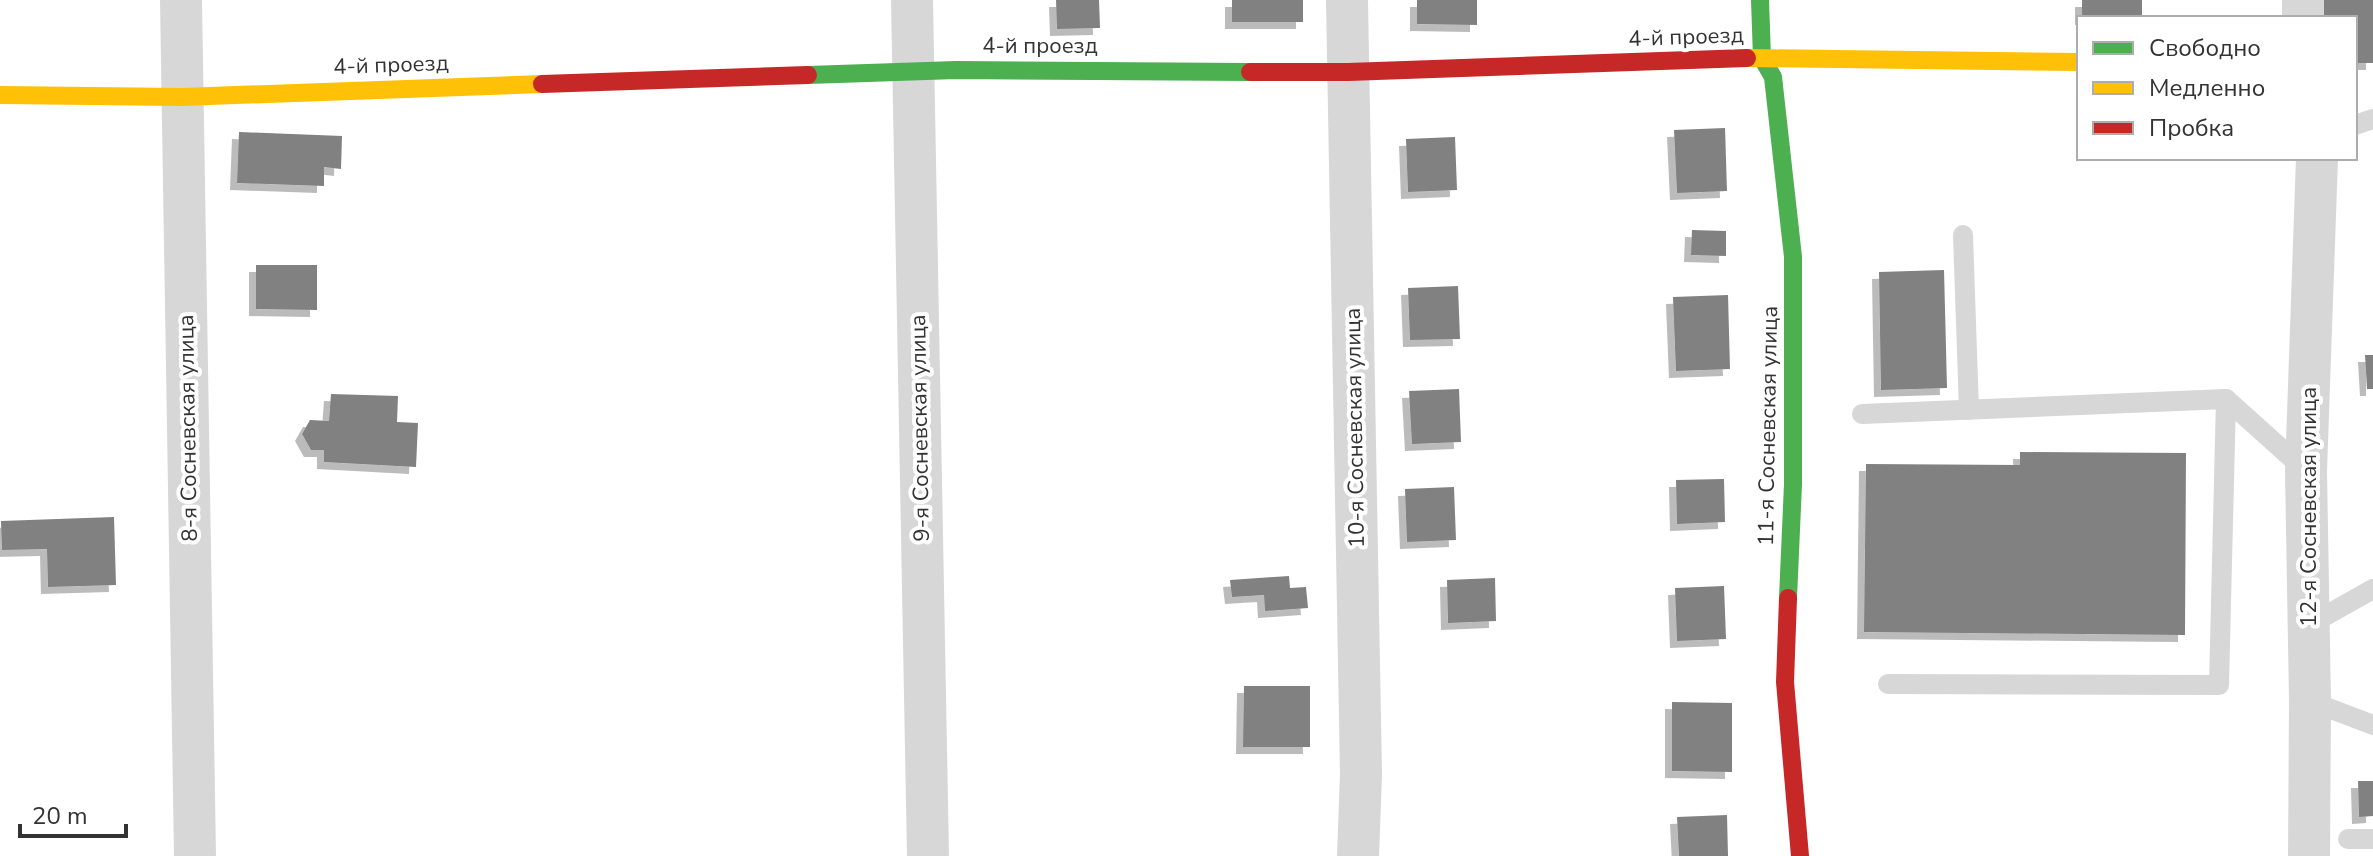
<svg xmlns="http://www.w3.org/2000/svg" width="2373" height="856" font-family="'Nunito Sans',sans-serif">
	<defs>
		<filter id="shadow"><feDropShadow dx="-7" dy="7" stdDeviation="0" flood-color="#0004"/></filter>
	</defs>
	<rect width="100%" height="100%" fill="#fff"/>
	<g fill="#818181" filter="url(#shadow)">
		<polygon points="1056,0 1099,0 1100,28 1057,29"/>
		<rect x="1232" y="0" width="71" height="22"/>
		<polygon points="1417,0 1477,0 1477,25 1417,24"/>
		<rect x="2082" y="0" width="60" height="18"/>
		<polygon points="2317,0 2373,0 2373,63 2355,63 2355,18 2317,18"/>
		<polygon points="1725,128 1727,191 1677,193 1674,130"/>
		<polygon points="239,132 342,136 341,169 324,167 324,186 237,183"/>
		<polygon points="1455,137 1457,190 1408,192 1406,139"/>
		<polygon points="1692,230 1726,231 1726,256 1691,255"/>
		<polygon points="256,265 317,265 317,310 256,309"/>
		<polygon points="1944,270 1947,388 1881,390 1879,272"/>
		<polygon points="1458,286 1460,339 1410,340 1408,288"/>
		<polygon points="1728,295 1730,369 1676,371 1673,297"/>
		<polygon points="2365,355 2373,355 2373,389 2367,389"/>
		<polygon points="1459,389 1461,442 1412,444 1409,391"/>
		<polygon points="331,394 398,396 397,422 418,423 416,467 324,462 324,450 311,450 302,434 310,420 329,421"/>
		<polygon points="2020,452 2186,453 2185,635 1864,632 1866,464 2020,465"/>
		<polygon points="1724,479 1725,522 1677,524 1676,480"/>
		<polygon points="1454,487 1456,540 1407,542 1405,489"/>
		<polygon points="114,517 116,585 48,587 47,549 2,550 1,521"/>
		<polygon points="1289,576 1290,588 1306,587 1308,608 1265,611 1264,595 1232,597 1230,580"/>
		<polygon points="1495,578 1496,621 1448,623 1447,580"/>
		<polygon points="1724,586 1726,639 1677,641 1675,588"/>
		<polygon points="1244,686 1310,686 1310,747 1243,747"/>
		<polygon points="1672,702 1732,703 1732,772 1672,771"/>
		<polygon points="2358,781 2373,781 2373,816 2359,817"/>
		<polygon points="1727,815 1728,856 1679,856 1677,817"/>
	</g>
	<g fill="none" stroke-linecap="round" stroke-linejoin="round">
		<g stroke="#d7d7d7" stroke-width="20">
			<polyline points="2355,125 2373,119"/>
			<polyline points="1963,235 1969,410"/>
			<polyline points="1862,414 2226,399 2306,471"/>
			<polyline points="2309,625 2373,589"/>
			<polyline points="1888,684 2219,685 2226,399"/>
			<polyline points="2310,701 2373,725"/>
			<polyline points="2348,839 2373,839"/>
		</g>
		<g stroke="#d7d7d7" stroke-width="42">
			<polyline points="181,0 195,856"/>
			<polyline points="912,0 928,856"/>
			<polyline points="1347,0 1361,775 1358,856"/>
			<polyline points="2303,0 2303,18"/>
			<polyline points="2309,856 2310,701 2306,471 2317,158"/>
		</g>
		<g stroke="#4caf50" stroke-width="18">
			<polyline points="1760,0 1762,58 1773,77 1793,257 1793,484 1788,598"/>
			<polyline points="808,75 956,70 1250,72"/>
		</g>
		<g stroke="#ffc107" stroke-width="18">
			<polyline points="1747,58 2079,62"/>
			<polyline points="0,95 182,97 542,84"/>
		</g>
		<g stroke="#c62828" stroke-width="18">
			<polyline points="1250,72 1348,72 1747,58"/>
			<polyline points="542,84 808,75"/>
			<polyline points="1788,598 1785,682 1800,856"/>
		</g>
	</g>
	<g text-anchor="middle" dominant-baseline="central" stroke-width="8" stroke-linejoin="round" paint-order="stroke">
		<g font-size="22" fill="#333" stroke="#fff">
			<text transform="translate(1686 37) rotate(-2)">4-й проезд</text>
			<text x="1040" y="46">4-й проезд</text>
			<text transform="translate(391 65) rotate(-2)">4-й проезд</text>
			<text transform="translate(1768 426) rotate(-89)">11-я Сосневская улица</text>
			<text transform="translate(188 428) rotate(-91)">8-я Сосневская улица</text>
			<text transform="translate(920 428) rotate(-91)">9-я Сосневская улица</text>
			<text transform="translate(1355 428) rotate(-91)">10-я Сосневская улица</text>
			<text transform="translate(2309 507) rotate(-90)">12-я Сосневская улица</text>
		</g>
	</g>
	<rect x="2077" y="16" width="280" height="144" fill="#ffffff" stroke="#adadad" stroke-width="2"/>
	<rect x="2093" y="42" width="40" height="12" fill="#4caf50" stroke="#adadad" stroke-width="2"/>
	<text x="2149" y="56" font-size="24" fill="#333333">Свободно</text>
	<rect x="2093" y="82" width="40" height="12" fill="#ffc107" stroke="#adadad" stroke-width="2"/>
	<text x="2149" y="96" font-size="24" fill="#333333">Медленно</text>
	<rect x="2093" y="122" width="40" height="12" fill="#c62828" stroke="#adadad" stroke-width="2"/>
	<text x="2149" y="136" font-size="24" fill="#333333">Пробка</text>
	<path d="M20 824v12h106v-12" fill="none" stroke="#333333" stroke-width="4"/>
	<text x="32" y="824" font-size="24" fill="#333333" stroke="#ffffff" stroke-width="6" paint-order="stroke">20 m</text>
</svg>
